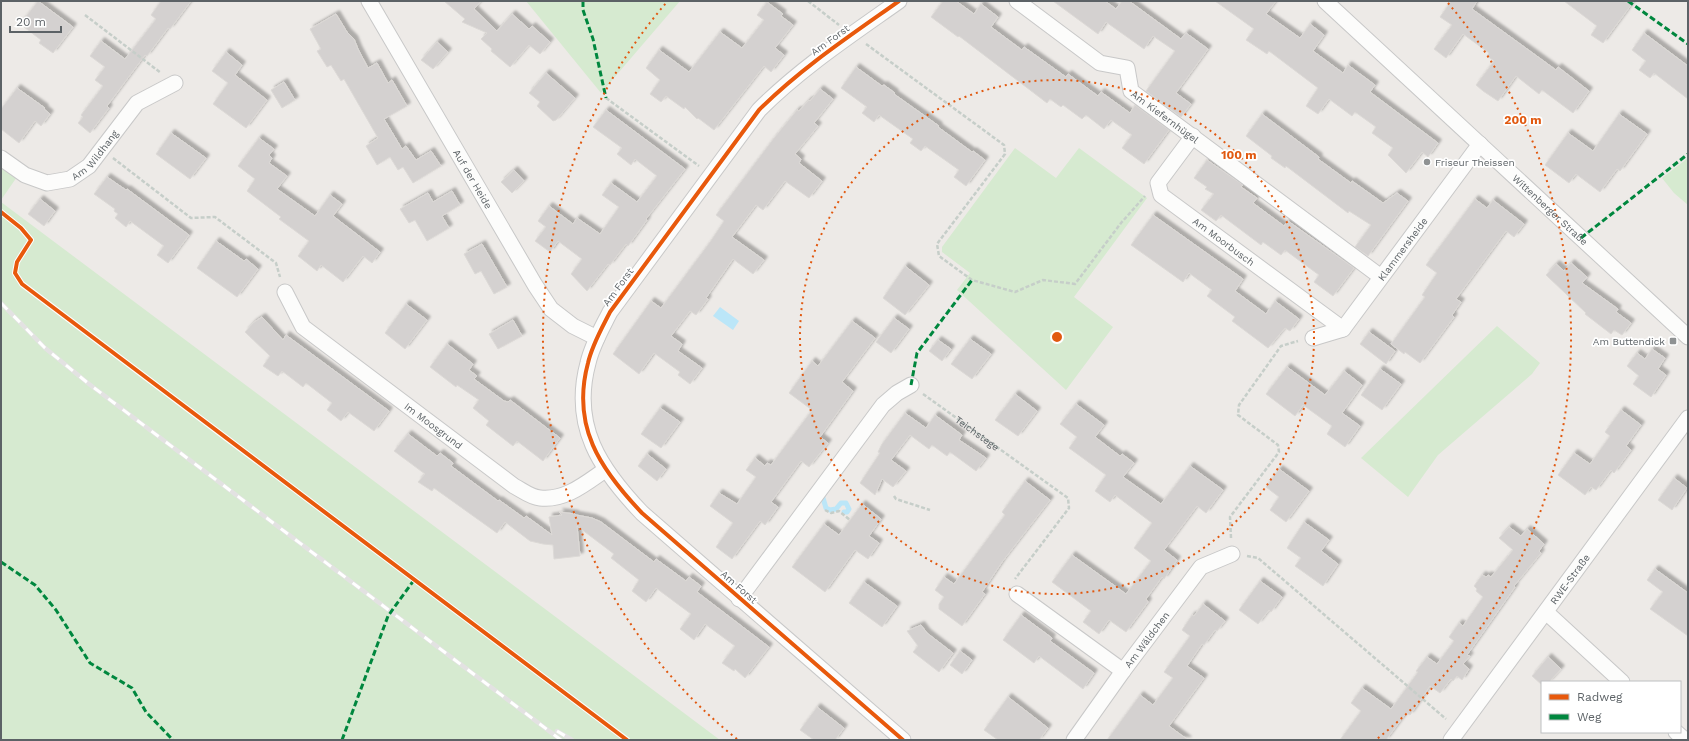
<svg xmlns="http://www.w3.org/2000/svg" width="1689" height="741" font-family="'Work Sans',sans-serif">
	<defs>
		<filter id="shadow"><feDropShadow dx="3.5" dy="-3.5" stdDeviation="1" flood-color="#0004"/></filter>
	</defs>
	<rect width="100%" height="100%" fill="#edeae7"/>
	<g fill="#d6ead0">
		<polygon points="526,1 680,1 601,93"/>
		<polygon points="1015,148 1056,178 1079,148 1147,198 1074,297 1113,327 1066,390 957,290 970,273 942,252 942,247"/>
		<polygon points="1688,158 1688,205 1674,193 1662,178"/>
		<polygon points="1,163 19,174 1,200"/>
		<polygon points="1,202 720,740 1,740"/>
		<polygon points="1497,326 1540,363 1532,374 1438,455 1408,497 1361,458"/>
	</g>
	<polygon fill="#bbe6f8" points="720,307 739,321 733,330 713,316"/>
	<g fill="none" stroke-linecap="round" stroke-linejoin="round">
		<polyline stroke="#bbe6f8" stroke-width="5" points="823,498 826,508 830,510 836,509 841,503 846,503 849,509 847,512 844,512"/>
	</g>
	<g fill="#d4d1d0" stroke="#dcd9d6" filter="url(#shadow)">
		<polygon points="38,1 73,27 53,53 39,43 41,40 20,24"/>
		<polygon points="161,1 191,1 170,29 168,28 147,56 145,55 107,106 109,108 90,133 78,123 83,117 81,115 103,86 95,80 105,67 90,56 101,41 125,59 156,19 151,15"/>
		<polygon points="444,1 481,1 474,9 497,31 512,14 529,29 532,26 550,42 540,54 529,45 510,67 491,51 492,49 481,39 487,33 462,22 465,19"/>
		<polygon points="943,1 956,1 974,14 981,4 998,17 991,27 1022,50 1024,47 1066,77 1068,74 1098,96 1101,92 1130,113 1135,105 1169,130 1144,164 1122,148 1132,135 1111,120 1104,129 1086,115 1082,119 1063,105 1061,107 1050,99 1047,103 959,36 958,37 931,17"/>
		<polygon points="1053,1 1105,1 1116,9 1122,1 1129,1 1181,39 1186,33 1208,49 1176,93 1191,104 1181,117 1146,91 1175,51 1153,36 1144,49 1106,22 1098,34"/>
		<polygon points="1215,1 1276,1 1266,14 1300,38 1310,24 1324,35 1313,51 1343,73 1348,65 1375,85 1370,92 1438,143 1428,157 1422,152 1406,173 1388,155 1393,148 1372,133 1376,127 1355,112 1352,116 1329,99 1318,114 1306,106 1318,88 1269,51 1267,54 1246,40 1254,29"/>
		<polygon points="1451,1 1477,1 1472,9 1556,70 1558,67 1589,91 1573,113 1542,90 1539,94 1516,76 1498,101 1483,91 1476,85 1494,61 1487,56 1489,53 1463,34 1446,58 1434,49 1452,25 1440,17"/>
		<polygon points="1564,1 1634,1 1603,43 1591,35 1597,26"/>
		<polygon points="767,2 783,14 781,16 793,25 775,48 784,55 771,72 764,66 714,130 698,118 697,119 685,107 684,109 666,96 661,102 650,94 660,80 646,68 659,50 689,72 720,32 742,48 764,20 757,15"/>
		<polygon points="336,14 347,32 354,39 358,49 368,68 377,63 388,83 392,80 407,106 384,119 402,149 406,146 416,160 431,151 441,166 413,183 403,167 398,170 390,157 377,165 366,146 378,138 344,79 341,81 331,65 327,67 317,51 321,49 310,29"/>
		<polygon points="1644,33 1688,66 1688,99 1654,73 1650,78 1639,70 1646,61 1632,50"/>
		<polygon points="437,42 448,52 433,69 421,60"/>
		<polygon points="226,52 242,65 235,75 267,100 246,128 213,104 228,83 212,71"/>
		<polygon points="856,67 882,86 884,85 895,93 894,94 939,126 938,127 972,152 973,151 985,160 966,186 954,177 959,170 925,146 921,151 910,143 913,139 879,115 874,122 862,113 867,107 841,88"/>
		<polygon points="546,73 575,98 556,120 553,121 537,106 540,102 529,93"/>
		<polygon points="284,82 295,100 282,108 271,90"/>
		<polygon points="17,88 45,108 44,109 50,114 41,126 35,121 19,143 1,129 1,109"/>
		<polygon points="820,89 833,99 814,123 818,126 795,154 801,159 799,163 822,181 809,198 785,181 763,210 756,205 732,237 764,260 753,274 733,259 706,298 708,299 696,315 690,311 671,336 682,344 678,351 702,368 690,384 678,375 680,372 654,353 639,374 613,354 651,301 661,308 710,242 724,221 716,215 774,138 797,110 799,111 809,100 810,101"/>
		<polygon points="606,110 685,169 646,219 647,220 628,246 626,244 610,265 608,264 587,291 571,274 582,259 558,241 550,252 535,241 546,227 538,221 549,206 573,224 577,218 600,234 619,207 602,195 611,183 637,202 657,176 635,159 631,165 617,154 622,148 593,127"/>
		<polygon points="1262,114 1319,157 1318,159 1351,183 1352,181 1383,203 1397,193 1408,201 1368,256 1355,247 1371,225 1349,211 1348,213 1286,166 1285,168 1271,158 1272,156 1246,136"/>
		<polygon points="1619,114 1647,134 1620,171 1617,169 1600,192 1576,174 1569,183 1545,165 1568,133 1593,151"/>
		<polygon points="171,133 206,158 190,179 156,154"/>
		<polygon points="259,138 274,149 269,155 272,158 269,163 287,176 277,189 315,216 330,195 342,204 333,216 380,252 372,263 363,256 343,282 321,265 317,271 298,256 309,241 279,219 281,217 247,191 255,179 238,166"/>
		<polygon points="1207,160 1243,185 1241,187 1257,198 1253,203 1284,226 1288,221 1354,268 1333,296 1314,282 1319,275 1285,250 1281,255 1263,242 1261,245 1221,215 1216,221 1201,210 1214,194 1205,189 1207,187 1194,178"/>
		<polygon points="514,170 524,181 512,193 501,182"/>
		<polygon points="107,177 126,190 127,189 189,235 168,263 157,255 164,246 130,221 126,227 115,218 118,214 114,211 115,209 94,194"/>
		<polygon points="452,191 460,205 442,216 449,228 427,241 415,220 409,223 400,209 428,193 433,202"/>
		<polygon points="40,199 55,211 44,226 28,214"/>
		<polygon points="1475,199 1487,208 1493,200 1524,224 1514,237 1506,231 1456,299 1461,302 1452,315 1454,317 1420,363 1405,352 1404,354 1391,344 1425,297 1422,295 1437,273 1426,265"/>
		<polygon points="1153,215 1243,279 1235,291 1266,314 1275,301 1299,319 1290,331 1285,328 1268,348 1232,321 1235,317 1207,296 1212,290 1189,273 1183,282 1131,245"/>
		<polygon points="216,241 244,261 246,259 258,269 237,297 197,268"/>
		<polygon points="482,244 507,287 494,294 481,271 475,274 464,254"/>
		<polygon points="1571,263 1587,277 1582,283 1618,309 1616,312 1631,323 1622,335 1614,330 1611,334 1585,314 1586,313 1546,275 1556,264 1564,271"/>
		<polygon points="905,266 929,285 905,315 883,298"/>
		<polygon points="406,304 427,320 405,349 385,333"/>
		<polygon points="262,317 283,340 286,335 389,411 374,431 348,412 341,421 327,410 332,403 306,383 303,387 282,371 278,376 263,366 270,356 245,332 253,323"/>
		<polygon points="894,318 909,329 891,353 876,342"/>
		<polygon points="513,320 522,336 498,349 489,334"/>
		<polygon points="852,321 875,338 842,382 853,391 820,437 828,443 809,467 801,461 771,502 778,507 765,525 760,521 732,559 716,547 733,523 710,506 719,493 737,504 756,477 746,470 755,458 765,466 767,463 771,465 812,410 789,393 812,361 818,366"/>
		<polygon points="1369,332 1395,351 1386,364 1360,344"/>
		<polygon points="970,339 991,354 972,379 951,364"/>
		<polygon points="938,340 951,349 942,361 929,351"/>
		<polygon points="447,344 473,364 469,370 477,376 474,379 504,401 508,402 510,400 560,438 543,461 517,441 513,446 486,425 489,421 473,408 479,400 457,385 456,387 430,367"/>
		<polygon points="1652,349 1665,358 1658,369 1666,375 1651,397 1633,384 1639,376 1627,366 1637,353 1645,359"/>
		<polygon points="1287,367 1325,395 1344,371 1362,385 1342,413 1360,426 1345,447 1327,434 1332,426 1303,405 1295,416 1266,394"/>
		<polygon points="1380,369 1401,384 1382,410 1361,395"/>
		<polygon points="1015,394 1037,411 1018,436 995,420"/>
		<polygon points="1076,404 1104,425 1095,437 1120,456 1122,454 1134,463 1123,477 1161,504 1190,466 1223,490 1206,513 1197,506 1164,550 1177,560 1164,579 1162,577 1146,599 1148,602 1126,632 1109,620 1099,634 1083,622 1091,611 1052,582 1072,555 1126,594 1151,561 1134,548 1152,523 1115,495 1110,502 1095,491 1106,475 1069,448 1077,437 1060,424"/>
		<polygon points="660,408 680,422 661,448 641,434"/>
		<polygon points="1621,410 1641,425 1626,446 1631,450 1614,473 1611,470 1596,490 1591,487 1585,495 1558,475 1574,453 1590,464 1610,436 1605,432"/>
		<polygon points="905,413 926,428 935,415 962,435 959,440 986,458 976,471 950,452 947,456 932,445 929,449 910,435 891,460 906,471 893,487 882,479 875,495 860,483 880,453 878,452 882,444"/>
		<polygon points="408,434 437,456 440,453 453,463 451,466 498,501 499,500 524,518 526,516 552,535 549,517 562,515 559,512 575,514 576,515 592,518 601,522 654,562 656,559 686,581 689,577 701,586 697,592 769,647 745,678 735,669 734,671 722,663 735,646 705,624 694,640 680,629 691,614 656,588 646,602 632,591 639,580 611,558 614,554 577,526 580,556 554,559 553,545 543,544 530,541 505,522 497,533 434,488 432,491 418,482 425,474 394,451"/>
		<polygon points="647,454 666,469 657,481 638,466"/>
		<polygon points="1279,469 1309,491 1286,522 1270,510 1279,497 1266,487"/>
		<polygon points="1674,478 1687,488 1672,510 1658,500"/>
		<polygon points="1025,481 1050,500 1002,562 982,592 985,594 962,626 939,609 939,604 944,597 935,590 944,577 954,584 1005,515 1002,512"/>
		<polygon points="862,504 881,519 869,536 879,543 868,559 855,550 825,592 792,567 824,524 839,535"/>
		<polygon points="1304,522 1329,540 1321,551 1338,564 1323,586 1295,566 1301,558 1287,548"/>
		<polygon points="1509,527 1521,536 1527,529 1544,544 1539,551 1541,553 1514,586 1515,587 1467,655 1470,656 1463,664 1469,669 1462,680 1457,676 1453,681 1451,679 1440,693 1430,686 1410,715 1406,713 1386,740 1340,740 1361,711 1351,703 1362,688 1391,709 1418,672 1416,671 1427,657 1437,664 1454,641 1449,637 1459,623 1463,626 1483,597 1476,591 1477,589 1474,586 1482,575 1486,577 1488,575 1491,577 1513,550 1499,538"/>
		<polygon points="1655,569 1688,593 1688,636 1650,609 1663,592 1647,580"/>
		<polygon points="1260,581 1282,597 1271,612 1269,610 1258,624 1239,610"/>
		<polygon points="864,582 897,606 882,627 849,603"/>
		<polygon points="1203,604 1225,621 1217,631 1215,630 1204,645 1202,644 1187,666 1204,678 1169,726 1188,740 1107,740 1140,695 1153,705 1173,678 1164,672 1190,636 1182,630 1192,615 1194,616"/>
		<polygon points="1021,615 1052,638 1050,641 1094,673 1083,689 1039,656 1034,663 1003,640"/>
		<polygon points="921,625 927,633 953,653 939,672 913,652 918,646 907,631"/>
		<polygon points="960,651 972,660 962,674 950,665"/>
		<polygon points="1548,657 1561,669 1549,682 1542,682 1542,685 1532,676"/>
		<polygon points="1008,697 1048,728 1039,740 998,740 984,730"/>
		<polygon points="817,707 844,728 835,740 814,740 800,730"/>
	</g>
	<g fill="none" stroke-linecap="round" stroke-linejoin="round">
		<defs>
			<g id="street">
				<path id="s2" d="M 369,1 L 535,285 L 551,309 L 573,326 L 597,338"/>
				<path d="M 899,1 C 851,35 801,68 759,110 L 610,312 C 602,328 592,345 588,363 C 571,426 600,469 642,513 L 903,740"/>
				<path id="s3" d="M 1017,1 L 1100,63 L 1127,68 L 1131,91 L 1381,277"/>
				<path id="s4" d="M 1325,1 L 1688,337"/>
				<path id="s5" d="M 1193,136 L 1158,183 L 1161,195 L 1343,329"/>
				<path id="s6" d="M 1,158 L 25,175 L 47,183 L 70,179 L 89,166 L 137,103 L 175,83"/>
				<path id="s7" d="M 285,292 L 303,327 L 514,486 C 522,490 530,497 540,498 C 565,501 586,483 605,470"/>
				<path id="s8" d="M 1313,338 L 1343,329 L 1480,144"/>
				<polyline points="1017,594 1123,671"/>
				<polyline points="739,599 883,405 897,393 911,385"/>
				<polyline points="1546,612 1622,682"/>
				<polyline points="1676,732 1685,740"/>
				<path id="s9" d="M 1074,740 L 1123,671 L 1201,567 L 1232,554"/>
				<path id="s10" d="M 1451,740 L 1688,418"/>
			</g>
		</defs>
		<use href="#street" stroke="#c8c8c8" stroke-width="17"/>
		<g stroke="#c6cec9" stroke-width="2.5" stroke-dasharray="4 2" stroke-linecap="butt">
			<polyline points="808,1 839,25"/>
			<polyline points="85,15 161,73"/>
			<polyline points="866,44 1004,145 1005,154 937,244 939,256 972,280 1015,292 1043,280 1075,284 1121,223 1145,196"/>
			<polyline points="606,98 699,166"/>
			<polyline points="113,158 191,218 215,217 276,263 280,277"/>
			<path id="s1" d="M 923,394 L 1068,498 L 1069,508 L 1015,579"/>
			<polyline points="894,496 896,499 930,510"/>
			<polyline points="825,510 831,513 839,511 850,520"/>
			<polyline points="1231,538 1230,517 1279,452 1278,445 1238,415 1239,405 1281,346 1298,341"/>
			<polyline points="1247,556 1258,558 1446,719"/>
		</g>
		<use href="#street" stroke="#fcfcfb" stroke-width="15"/>
		<defs>
			<g id="rail">
				<polyline points="1,303 45,348 89,384 561,740"/>
				<polyline points="557,731 572,740"/>
			</g>
		</defs>
		<use href="#rail" stroke="#e3e2e2" stroke-width="4.5"/>
		<use href="#rail" stroke="#fff" stroke-width="3" stroke-dasharray="9" stroke-linecap="butt"/>
		<g stroke="#00873e" stroke-width="3" stroke-dasharray="6 3" stroke-linecap="butt">
			<polyline points="583,1 583,10 593,39 606,98"/>
			<polyline points="1628,1 1688,44"/>
			<polyline points="1581,238 1688,154"/>
			<polyline points="911,385 917,353 972,280"/>
			<polyline points="1,562 35,585 56,610 90,663 132,688 146,712 173,740"/>
			<polyline points="342,740 388,616 414,580"/>
		</g>
		<defs>
			<g id="cycleway">
				<path d="M 899,1 C 851,35 801,68 759,110 L 610,312 C 602,328 592,345 588,363 C 571,426 600,469 642,513 L 903,740"/>
				<polyline points="1,212 21,228 31,240 17,262 15,273 22,284 627,740"/>
			</g>
		</defs>
		<use href="#cycleway" stroke="#fff" stroke-width="6"/>
		<use href="#cycleway" stroke="#e8590c" stroke-width="4"/>
	</g>
	<g fill="none" stroke="#e15910" stroke-width="2" stroke-dasharray="2 4">
		<circle cx="1057" cy="337" r="257"/>
		<path d="M737 739A514 514 0 0 1 666 3M1448 3A514 514 0 0 1 1377 739"/>
	</g>
	<g fill="#8f9293" stroke="#fff" stroke-width="1.5">
		<circle cx="1427" cy="162" r="4"/>
		<rect x="1669" y="337" width="8" height="8" rx="2"/>
	</g>
	<g text-anchor="middle" dominant-baseline="central" stroke-width="3.5" stroke-linejoin="round" paint-order="stroke">
		<g font-size="10" fill="#5c6266" stroke="#fff">
			<text transform="translate(830 40) rotate(-36)">Am Forst</text>
			<text stroke="none"><textPath href="#s3" startOffset="197">Am Kiefernhügel</textPath></text>
			<text stroke="none"><textPath href="#s6" startOffset="111">Am Wildhang</textPath></text>
			<text stroke="none"><textPath href="#s2" startOffset="206">Auf der Heide</textPath></text>
			<text stroke="none"><textPath href="#s4" startOffset="307">Wittenberger Straße</textPath></text>
			<text stroke="none"><textPath href="#s5" startOffset="149">Am Moorbusch</textPath></text>
			<text stroke="none"><textPath href="#s8" startOffset="131">Klammersheide</textPath></text>
			<text transform="translate(618 287) rotate(-54)">Am Forst</text>
			<text stroke="none"><textPath href="#s7" startOffset="203">Im Moosgrund</textPath></text>
			<text stroke="none"><textPath href="#s1" startOffset="67">Teichstege</textPath></text>
			<text stroke="none"><textPath href="#s10" startOffset="200">RWE-Straße</textPath></text>
			<text transform="translate(739 587) rotate(41)">Am Forst</text>
			<text stroke="none"><textPath href="#s9" startOffset="124">Am Wäldchen</textPath></text>
		</g>
		<g font-size="10" fill="#5c6266" stroke="#fff" text-anchor="start">
			<text x="1435" y="162">Friseur Theissen</text>
			<text x="1665" y="341" text-anchor="end">Am Buttendick</text>
		</g>
	</g>
	<circle cx="1057" cy="337" r="6" fill="#e15910" stroke="#fff" stroke-width="2"/>
	<g font-size="12" text-anchor="middle" font-weight="bold" fill="#e15910" stroke="#fff" stroke-width="3.5" stroke-linejoin="round" paint-order="stroke">
		<text x="1523" y="124">200 m</text>
		<text x="1239" y="159">100 m</text>
	</g>
	<rect width="1689" height="741" fill="none" stroke="#5c6266" stroke-width="4"/>
	<rect x="1541" y="681" width="140" height="52" fill="#ffffff" stroke="#bec0c2"/>
	<rect x="1549" y="694" width="20" height="6" fill="#e8590c" stroke="#bec0c2"/>
	<text x="1577" y="701" font-size="12" fill="#5c6266">Radweg</text>
	<rect x="1549" y="714" width="20" height="6" fill="#00873e" stroke="#bec0c2"/>
	<text x="1577" y="721" font-size="12" fill="#5c6266">Weg</text>
	<path d="M10 26v6h51v-6" fill="none" stroke="#5c6266" stroke-width="2"/>
	<text x="16" y="26" font-size="12" fill="#5c6266" stroke="#ffffff" stroke-width="3" paint-order="stroke">20 m</text>
</svg>
